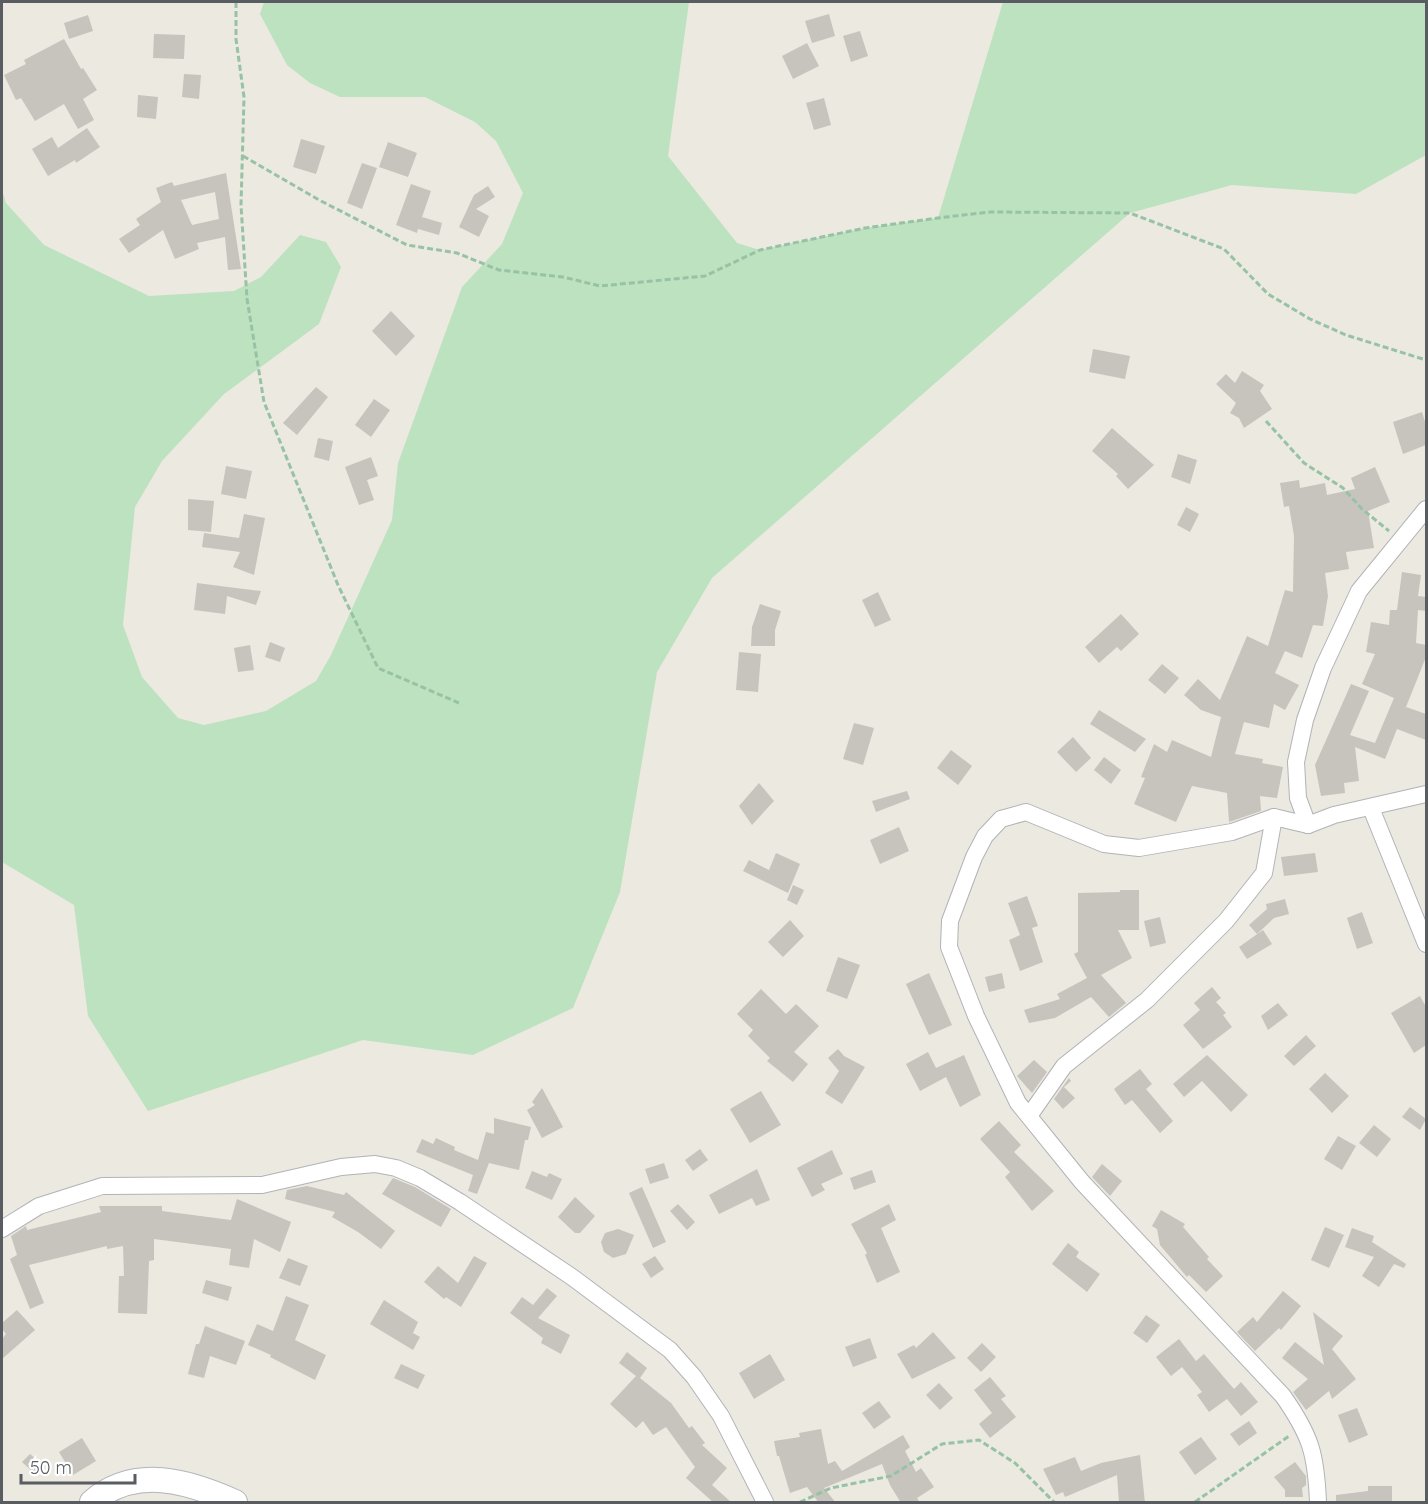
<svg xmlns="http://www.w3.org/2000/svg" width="1428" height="1504" font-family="Quicksand,sans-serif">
	<rect width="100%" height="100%" fill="#ebe9e0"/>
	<polygon fill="#bde2bf" points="264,2 689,2 668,156 737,243 760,250 865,228 938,218 1003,2 1426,2 1426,155 1356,194 1232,185 1130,213 712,578 657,672 620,892 573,1008 473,1055 363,1040 148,1111 88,1016 74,905 2,862 2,190 6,203 44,245 149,296 234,291 261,277 300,235 326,242 341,267 319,324 224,394 162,461 135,507 123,625 142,677 178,718 204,725 266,711 316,681 331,655 392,520 398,463 462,287 502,244 523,193 496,141 475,122 425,97 340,97 310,83 287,65 260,14"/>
	<g fill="#c6c4bd" fill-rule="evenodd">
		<polygon points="829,14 835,36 812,43 805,21"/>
		<polygon points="88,15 93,31 69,39 64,23"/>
		<polygon points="860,31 868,56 851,62 843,36"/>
		<polygon points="154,34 185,35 184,59 153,58"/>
		<polygon points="64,39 81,69 83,68 97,90 83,99 94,120 78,129 64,104 35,121 21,98 16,100 4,75 26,64 24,60"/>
		<polygon points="807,43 819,66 793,79 782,56"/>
		<polygon points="184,74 201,75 199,99 182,97"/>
		<polygon points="138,95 158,97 156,119 137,117"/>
		<polygon points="824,98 831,125 814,130 806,103"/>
		<polygon points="87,128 100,147 76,163 75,160 48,176 32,149 52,137 58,148"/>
		<polygon points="301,139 325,146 316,174 293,167"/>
		<polygon points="388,142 417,153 408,177 379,167"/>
		<polygon points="362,163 377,168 362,209 347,203"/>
		<path d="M 226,173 L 241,269 L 228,270 L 225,237 L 197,243 L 199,249 L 175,259 L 163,230 L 129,253 L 119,239 L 140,225 L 136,219 L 161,202 L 156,188 L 172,182 L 174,186 ZM 215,192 L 219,219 L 192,225 L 181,200 Z"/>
		<polygon points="411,184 431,191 422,217 442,223 439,235 418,229 417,233 396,225"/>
		<polygon points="488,186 495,197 476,209 489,216 479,237 459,227 474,195"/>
		<polygon points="391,311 415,336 396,356 372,331"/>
		<polygon points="1093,349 1130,356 1125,379 1089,372"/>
		<polygon points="1242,371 1264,385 1260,391 1272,409 1244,428 1239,418 1230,413 1236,403 1216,384 1226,374 1235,383"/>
		<polygon points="316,387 328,397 297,435 283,423"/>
		<polygon points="374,399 390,410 371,437 355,425"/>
		<polygon points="1422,412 1426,425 1426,445 1403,454 1393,422"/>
		<polygon points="1112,428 1154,465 1128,489 1116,476 1118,474 1092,451"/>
		<polygon points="318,438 333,441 329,461 314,457"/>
		<polygon points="1178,454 1197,460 1190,484 1171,477"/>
		<polygon points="371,457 378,476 367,480 374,500 359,505 345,467"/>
		<polygon points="226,466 252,471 246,499 221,494"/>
		<polygon points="1375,467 1390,502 1368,511 1374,548 1346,552 1349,569 1325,573 1328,596 1323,626 1313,625 1302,658 1285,651 1275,673 1299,685 1285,710 1274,704 1269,728 1244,722 1235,754 1263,759 1262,763 1283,767 1277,798 1260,796 1261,811 1229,822 1227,793 1192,786 1176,822 1134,804 1145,778 1141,777 1154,744 1167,752 1172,740 1211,757 1221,717 1201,710 1184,695 1198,679 1220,700 1247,636 1268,646 1285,590 1293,592 1294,536 1289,506 1284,507 1280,483 1299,480 1300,488 1325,483 1327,495 1355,489 1351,478"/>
		<polygon points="188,499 214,501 211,532 188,530"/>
		<polygon points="1186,507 1199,514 1190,532 1177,525"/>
		<polygon points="244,514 265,518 254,575 233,567 240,552 202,547 204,533 239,538"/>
		<polygon points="1402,572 1421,575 1418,596 1426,597 1426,611 1418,610 1416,643 1426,645 1426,657 1406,707 1426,714 1426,740 1397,729 1385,759 1355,747 1359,781 1344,783 1345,793 1321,796 1315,765 1351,684 1369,691 1350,735 1353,736 1375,743 1394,698 1362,684 1375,654 1366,652 1371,622 1389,625 1390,610 1397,610"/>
		<polygon points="197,583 228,587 261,591 256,605 227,596 225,614 194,610"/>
		<polygon points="878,592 891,620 875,627 862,600"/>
		<polygon points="760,604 781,611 775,630 775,646 751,646 752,627"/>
		<polygon points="1121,614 1139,634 1121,651 1117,647 1099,663 1085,647"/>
		<polygon points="270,642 285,648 280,662 265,657"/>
		<polygon points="250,645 254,670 238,672 234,648"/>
		<polygon points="739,652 761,654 758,692 736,690"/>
		<polygon points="1162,664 1179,678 1165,694 1148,680"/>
		<polygon points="1099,710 1146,739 1135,752 1090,724"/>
		<polygon points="854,723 874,728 863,765 843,759"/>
		<polygon points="1073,737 1091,758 1076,772 1057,752"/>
		<polygon points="951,750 972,766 958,785 937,768"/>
		<polygon points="1104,757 1121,770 1111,784 1094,770"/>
		<polygon points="759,783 774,801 752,825 739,806"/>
		<polygon points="907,791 910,799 876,812 872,801"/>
		<polygon points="899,827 909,851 880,864 870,840"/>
		<polygon points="776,853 800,864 788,893 743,871 749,860 769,870"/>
		<polygon points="1315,853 1318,872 1284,876 1281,857"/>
		<polygon points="793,885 804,890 797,905 787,900"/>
		<polygon points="1120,890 1139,890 1139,930 1118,930 1132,958 1101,975 1126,1003 1109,1017 1091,997 1055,1018 1029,1023 1024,1010 1060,999 1057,994 1087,978 1074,954 1078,952 1078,893 1120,892"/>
		<polygon points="1027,896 1038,926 1032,928 1043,962 1020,971 1009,940 1020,935 1008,903"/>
		<polygon points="1285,899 1289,914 1274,918 1257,934 1249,925 1267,909 1266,904"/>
		<polygon points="1362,912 1373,943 1357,949 1347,918"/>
		<polygon points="1160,917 1166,943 1150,947 1144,921"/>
		<polygon points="790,920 804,936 783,957 768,942"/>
		<polygon points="1263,930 1272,944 1247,959 1239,947"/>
		<polygon points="838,957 860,965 847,999 826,991"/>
		<polygon points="929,973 952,1025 929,1035 906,984"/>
		<polygon points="1002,973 1005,988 989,992 985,977"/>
		<polygon points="1212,987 1221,998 1216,1002 1226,1013 1223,1015 1232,1027 1203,1049 1183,1025 1200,1010 1194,1003"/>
		<polygon points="761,989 786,1014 796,1004 819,1026 794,1052 808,1064 793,1082 767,1061 770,1058 748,1036 753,1030 737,1014"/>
		<polygon points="1420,996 1426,1007 1426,1045 1414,1053 1391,1013"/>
		<polygon points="1278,1003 1288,1015 1268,1030 1261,1016"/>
		<polygon points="1306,1035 1316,1046 1294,1066 1284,1056"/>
		<polygon points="838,1049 844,1056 865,1067 842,1104 825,1093 839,1071 828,1058"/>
		<polygon points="928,1052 936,1068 964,1055 981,1095 960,1107 946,1077 920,1091 906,1064"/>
		<polygon points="1207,1055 1248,1095 1231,1112 1202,1081 1184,1097 1173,1084"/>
		<polygon points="1034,1060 1047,1072 1032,1093 1017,1076"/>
		<polygon points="1140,1069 1152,1084 1146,1089 1173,1121 1160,1133 1132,1100 1125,1105 1114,1089"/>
		<polygon points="1325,1073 1349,1096 1332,1113 1309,1089"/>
		<polygon points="1069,1078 1071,1081 1064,1087 1075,1098 1063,1109 1054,1099"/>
		<polygon points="542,1088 563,1127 542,1138 527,1110 535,1105 532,1102"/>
		<polygon points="761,1091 781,1125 750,1143 730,1109"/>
		<polygon points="1410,1107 1426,1119 1420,1130 1402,1117"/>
		<polygon points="494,1118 531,1127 528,1140 525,1140 519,1170 489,1163 477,1194 468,1191 473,1175 416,1152 422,1139 433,1144 436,1138 455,1147 454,1150 478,1160 486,1132 494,1134"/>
		<polygon points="999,1121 1021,1145 1014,1152 1054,1191 1032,1211 1005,1177 1010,1172 980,1139"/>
		<polygon points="1374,1125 1391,1139 1377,1157 1359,1143"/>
		<polygon points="1338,1136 1356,1146 1342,1170 1324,1159"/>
		<polygon points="700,1149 708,1160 693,1171 685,1160"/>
		<polygon points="832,1150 843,1174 821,1184 825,1190 812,1197 797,1168"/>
		<polygon points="664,1163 669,1178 650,1184 645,1169"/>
		<polygon points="1102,1164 1122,1181 1110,1196 1092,1177"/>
		<polygon points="757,1169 770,1200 756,1206 752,1198 719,1214 709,1195"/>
		<polygon points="872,1170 876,1182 854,1190 850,1178"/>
		<polygon points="532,1171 547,1177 549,1173 562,1179 552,1200 525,1188"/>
		<polygon points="393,1178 415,1187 451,1209 441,1227 382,1194"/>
		<polygon points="307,1186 344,1195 346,1192 395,1231 381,1249 358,1232 332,1217 335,1212 285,1199 287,1190"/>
		<polygon points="642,1187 666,1242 653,1248 629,1193"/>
		<polygon points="575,1197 595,1216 580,1233 575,1233 558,1217"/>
		<polygon points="237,1199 291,1222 280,1252 254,1239 249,1268 229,1265 231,1249 154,1239 154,1260 149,1261 147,1314 118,1313 119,1276 124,1276 123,1246 107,1249 107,1246 29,1265 44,1303 30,1309 10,1259 17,1255 11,1236 26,1226 27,1230 101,1212 99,1206 162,1206 162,1211 231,1220"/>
		<polygon points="678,1204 695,1222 687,1230 670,1211"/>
		<polygon points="889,1204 896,1220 881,1228 900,1272 877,1283 865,1255 867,1253 851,1224"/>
		<polygon points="1161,1210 1185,1224 1183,1227 1209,1257 1207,1259 1223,1276 1206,1292 1189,1275 1187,1277 1160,1245 1157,1229 1152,1226"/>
		<polygon points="1325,1227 1344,1235 1329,1268 1311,1260"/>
		<polygon points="1352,1228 1374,1236 1372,1242 1406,1264 1404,1268 1394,1264 1379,1287 1362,1276 1374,1257 1345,1247"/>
		<polygon points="618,1229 634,1235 626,1254 613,1258 604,1252 601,1242 605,1233"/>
		<polygon points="1068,1243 1079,1252 1076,1257 1100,1274 1087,1292 1052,1264"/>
		<polygon points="474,1256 487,1263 461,1307 446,1297 444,1299 424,1282 438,1266 458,1283"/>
		<polygon points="655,1256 664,1269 651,1278 642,1264"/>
		<polygon points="288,1258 308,1266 300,1286 279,1278"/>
		<polygon points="206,1280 232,1287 228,1301 202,1293"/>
		<polygon points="547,1288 557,1296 538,1318 570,1335 561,1354 541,1343 543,1338 510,1313 522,1297 533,1305"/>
		<polygon points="1283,1291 1301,1306 1281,1330 1279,1328 1255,1351 1237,1332 1253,1317 1257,1322"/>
		<polygon points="286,1296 309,1305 295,1340 326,1355 315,1380 270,1357 271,1355 248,1345 257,1324 273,1331"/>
		<polygon points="384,1300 418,1322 413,1333 420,1337 413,1350 370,1324"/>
		<polygon points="17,1310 35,1330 2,1359 2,1339 6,1334 2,1329 2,1323"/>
		<polygon points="1313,1312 1343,1336 1332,1349 1356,1379 1332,1399 1329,1391 1306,1410 1293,1392 1308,1379 1282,1358 1295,1342 1324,1365"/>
		<polygon points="1146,1315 1160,1325 1147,1343 1133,1333"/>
		<polygon points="205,1326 245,1341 236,1365 210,1356 204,1378 188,1374 196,1344 199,1344"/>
		<polygon points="933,1332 956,1358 912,1379 897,1354 914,1345 916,1348"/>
		<polygon points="870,1338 877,1358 853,1367 845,1347"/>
		<polygon points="1179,1339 1196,1361 1204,1354 1234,1389 1241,1382 1258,1402 1241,1416 1227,1399 1209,1412 1197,1395 1202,1392 1182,1367 1171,1376 1156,1357"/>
		<polygon points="982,1343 996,1357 981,1372 967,1358"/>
		<polygon points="627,1352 647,1368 640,1378 671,1403 689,1428 692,1426 705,1443 702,1445 727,1468 712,1485 732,1503 714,1503 686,1478 695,1467 666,1427 653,1435 643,1421 636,1428 610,1404 636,1376 619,1363"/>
		<polygon points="770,1354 785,1380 754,1399 739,1373"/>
		<polygon points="401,1364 425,1375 418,1389 394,1378"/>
		<polygon points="990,1377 1006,1396 1001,1399 1016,1417 990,1438 979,1424 992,1413 974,1390"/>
		<polygon points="939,1383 953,1398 940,1410 926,1395"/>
		<polygon points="879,1401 891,1417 874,1429 862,1413"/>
		<polygon points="1357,1408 1368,1435 1349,1443 1338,1415"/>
		<polygon points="1249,1421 1257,1433 1239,1446 1230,1434"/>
		<polygon points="821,1429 828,1464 835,1461 842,1471 903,1435 910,1447 905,1451 916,1472 921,1468 934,1487 917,1498 920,1503 901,1503 890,1485 882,1464 824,1488 836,1503 819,1503 807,1487 790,1493 779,1456 777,1456 774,1441 800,1437 799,1433"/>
		<polygon points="1201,1437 1217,1459 1195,1475 1179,1452"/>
		<polygon points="82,1438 96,1461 73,1475 59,1452"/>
		<polygon points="30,1454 42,1464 34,1473 22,1462"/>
		<polygon points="1140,1455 1145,1503 1119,1503 1117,1475 1065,1497 1063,1492 1056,1495 1043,1469 1075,1457 1081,1471 1101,1463"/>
		<polygon points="1295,1462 1306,1476 1306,1485 1302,1488 1303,1497 1285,1497 1285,1490 1274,1477"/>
		<polygon points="1368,1486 1392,1486 1392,1503 1336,1503 1336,1495 1368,1491"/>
	</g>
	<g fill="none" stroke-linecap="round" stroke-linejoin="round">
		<defs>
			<g id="street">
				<polyline points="1371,808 1426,944"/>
				<polyline points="1308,825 1298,798 1296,762 1305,720 1323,668 1359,591 1426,509"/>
				<polyline points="1029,1116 1064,1066 1147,1000 1226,921 1264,873 1274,817"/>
				<polyline points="2,1229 39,1206 102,1186 262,1185 341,1167 375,1164 396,1168 420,1178 460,1202 572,1277 670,1350 694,1377 721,1416 765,1502"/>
				<path d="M 1318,1502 C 1316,1454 1311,1436 1283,1396 L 1082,1182 L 1018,1103 L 976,1016 L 949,947 L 950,921 L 974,857 L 985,836 L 1001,819 L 1026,812 L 1104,844 L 1139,848 L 1232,832 L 1274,817 L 1308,825 L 1334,815 L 1426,794"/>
			</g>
			<path id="secondary" d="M 92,1502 C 135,1465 188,1481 235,1502"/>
		</defs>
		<use href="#street" stroke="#b1b3b7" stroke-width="18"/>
		<use href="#secondary" stroke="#b2b5ba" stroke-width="26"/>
		<g stroke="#97c2a5" stroke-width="3" stroke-dasharray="6 3" stroke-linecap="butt">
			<polyline points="236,2 236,39 244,97 241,205 247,299 264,402 338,585 378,668 459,703"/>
			<polyline points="243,156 321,201 407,245 457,253 499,270 563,277 600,286 705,276 760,250 865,228 938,218 990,212 1130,213 1224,249 1268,294 1310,319 1346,335 1426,360"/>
			<polyline points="1266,421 1304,463 1343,488 1362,509 1389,531"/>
			<polyline points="800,1502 831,1488 891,1476 942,1444 979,1440 1015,1463 1054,1502"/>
			<polyline points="1195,1502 1289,1436"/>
		</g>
		<use href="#street" stroke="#fff" stroke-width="16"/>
		<use href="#secondary" stroke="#fff" stroke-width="24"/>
	</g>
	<rect width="1428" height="1504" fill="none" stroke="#595c60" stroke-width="6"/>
	<path d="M21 1474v9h114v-9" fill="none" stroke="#595c60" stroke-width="3"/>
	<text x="30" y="1474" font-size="18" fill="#595c60" stroke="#ffffff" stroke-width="4.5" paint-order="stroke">50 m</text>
</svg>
